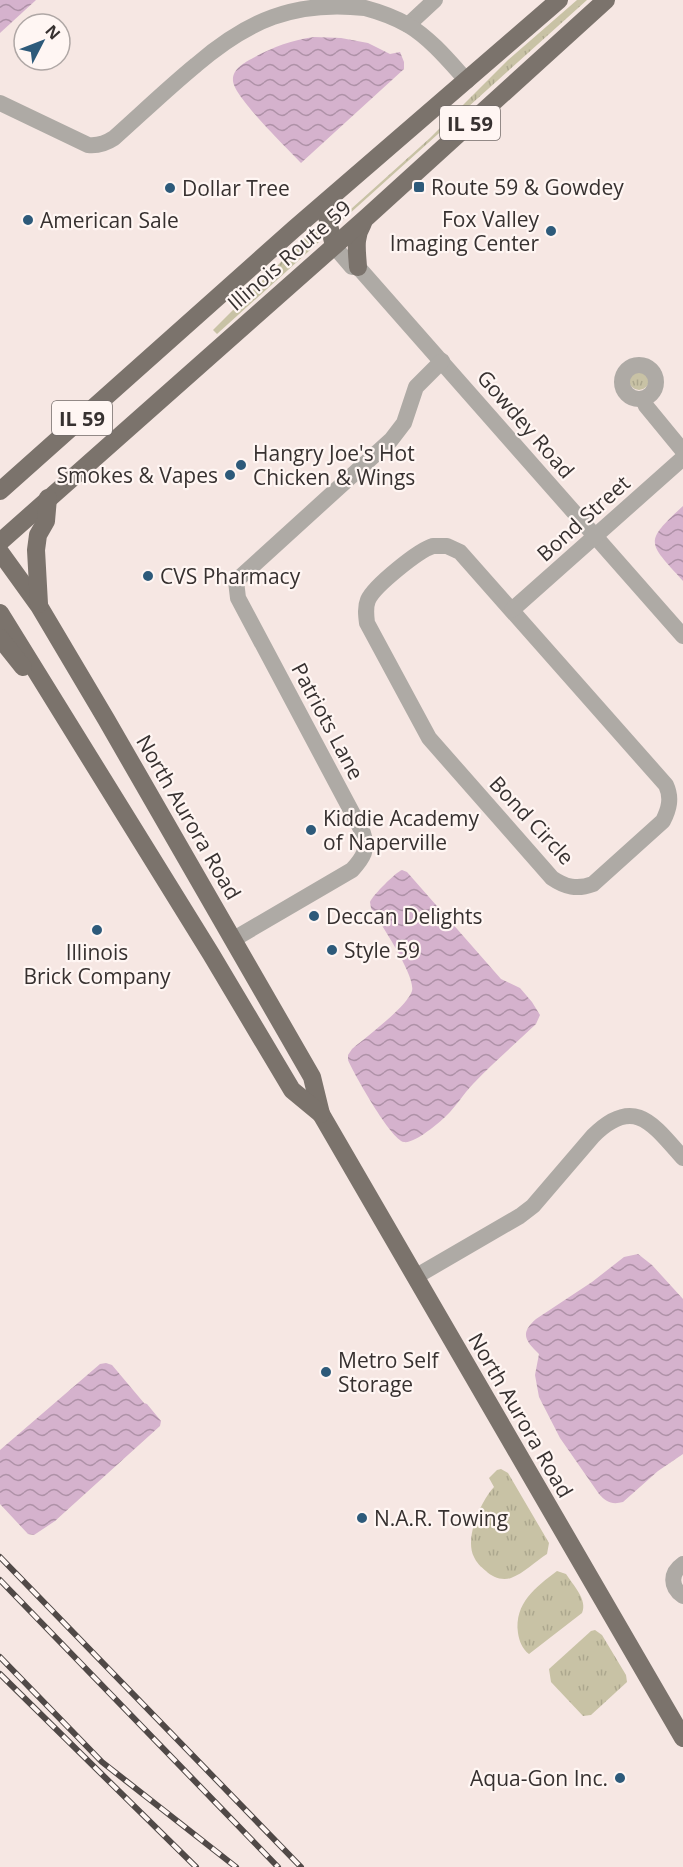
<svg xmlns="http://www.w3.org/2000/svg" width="683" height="1867" font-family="'Open Sans',sans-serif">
	<defs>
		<pattern id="grass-tufts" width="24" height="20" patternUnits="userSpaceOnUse" patternTransform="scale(1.5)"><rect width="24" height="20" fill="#c8c2a5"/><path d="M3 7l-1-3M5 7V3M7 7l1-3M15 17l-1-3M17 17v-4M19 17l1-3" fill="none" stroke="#aca78e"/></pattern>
		<pattern id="water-waves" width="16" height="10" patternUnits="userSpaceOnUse" patternTransform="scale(1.5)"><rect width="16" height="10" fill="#d5b2cd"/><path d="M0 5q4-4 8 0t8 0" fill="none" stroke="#ae91a7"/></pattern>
	</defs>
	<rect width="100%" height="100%" fill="#f6e7e3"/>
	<g fill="url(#grass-tufts)">
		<polygon points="577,0 587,0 338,224 341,218 430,138 508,60"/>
		<polygon points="317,226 319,242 217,334 213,330"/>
		<circle cx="639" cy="380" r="10"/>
		<path d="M 501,1469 L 508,1473 L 549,1543 L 547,1554 C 536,1561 524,1573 511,1578 C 502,1581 492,1577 486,1571 C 481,1567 476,1562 474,1557 C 464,1538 481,1501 494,1487 L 489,1478 L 497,1470 Z"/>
		<path d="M 557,1571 L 566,1574 C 573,1585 588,1600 582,1613 L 529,1654 C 522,1649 519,1640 518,1633 C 514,1603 536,1587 557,1571 Z"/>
		<polygon points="595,1630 602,1635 626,1675 627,1682 591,1715 583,1716 551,1682 549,1669 591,1631"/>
	</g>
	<g fill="url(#water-waves)">
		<polygon points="0,0 36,0 0,33"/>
		<path d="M 314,37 L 341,38 L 368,43 L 390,54 L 400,52 L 404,62 L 404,69 L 301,163 C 288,149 234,97 233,81 C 232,69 244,63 253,58 C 273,47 292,40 314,37 Z"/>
		<path d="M 683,506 L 683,581 C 648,542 643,543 683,506 Z"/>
		<path d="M 402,870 L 407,872 L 501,979 L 520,988 L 532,1002 L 540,1015 L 536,1024 C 515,1044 493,1063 473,1084 C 463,1094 456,1107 446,1116 C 439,1123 414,1144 404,1142 C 391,1140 354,1074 348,1060 L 348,1055 L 352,1049 C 366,1037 407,1007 412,991 C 416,976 380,923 371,908 L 370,902 C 373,895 396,872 402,870 Z"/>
		<path d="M 638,1254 L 652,1265 L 683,1299 L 683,1454 L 658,1471 L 623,1502 C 612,1505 606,1502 599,1494 L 560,1438 L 539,1397 L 535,1375 L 539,1354 C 526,1341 519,1334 536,1319 L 592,1282 L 624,1257 Z"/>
		<polygon points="106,1363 112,1365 144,1403 147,1404 161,1421 160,1426 55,1521 34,1535 28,1534 0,1504 0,1450 93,1370 100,1364"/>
	</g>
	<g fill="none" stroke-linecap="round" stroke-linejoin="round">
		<g stroke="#aeaaa5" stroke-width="16">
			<polyline points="408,25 435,0"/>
			<path d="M 0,103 L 88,145 C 98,146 105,144 114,138 C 141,114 168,88 196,65 C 247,21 294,0 365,8 C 380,12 394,17 408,25 C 431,39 449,61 467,81"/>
			<polyline points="334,246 352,267 358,267 683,636"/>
			<circle cx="639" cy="382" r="17"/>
			<polyline points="643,399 646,406 683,451"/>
			<path d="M 433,546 L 447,546 L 460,552 L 666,785 C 672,798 669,809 663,821 L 593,884 C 577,890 565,887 552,878 L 429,738 L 367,623 C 366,615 365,607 368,600 C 374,586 419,550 433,546 Z"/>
			<polyline points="512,610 683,458"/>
			<path d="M 234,939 L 352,870 C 363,858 369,849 363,833 L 238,598 L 236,581 L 391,440 L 404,423 L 416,387 L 442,361"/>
			<path d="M 415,1277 L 520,1216 L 533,1206 L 593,1136 C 634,1095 653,1124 683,1158"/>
			<path d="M 683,1564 C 670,1573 670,1587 683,1596"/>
		</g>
		<g stroke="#7b736c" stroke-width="18">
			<polyline points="324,204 334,246"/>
			<path d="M 358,267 C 357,250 354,238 363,223"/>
			<polyline points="0,491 294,229 559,0"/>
			<polyline points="0,542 367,217 606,0"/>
			<polyline points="0,552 39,606 106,719 312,1077 321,1114 683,1738"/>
			<polyline points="39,604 36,550 38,535 46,521 48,498"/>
			<polyline points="0,613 211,954 292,1090 321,1114"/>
			<polyline points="0,638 23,667"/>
		</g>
		<defs>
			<g id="rail">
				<polyline points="0,1557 301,1867"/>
				<polyline points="0,1580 278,1867"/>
				<polyline points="0,1657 102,1762 236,1867"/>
				<polyline points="0,1674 196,1867"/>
			</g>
		</defs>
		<use href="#rail" stroke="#504947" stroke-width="6"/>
		<use href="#rail" stroke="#fff6f3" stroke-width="4" stroke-dasharray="11" stroke-linecap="butt"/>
	</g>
	<g fill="#2d5a7a" stroke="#fff6f3" stroke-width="2">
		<rect x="413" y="181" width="12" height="12" rx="3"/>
		<circle cx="170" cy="188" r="6"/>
		<circle cx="28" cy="220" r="6"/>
		<circle cx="551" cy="231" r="6"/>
		<circle cx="241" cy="465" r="6"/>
		<circle cx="230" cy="475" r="6"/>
		<circle cx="148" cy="576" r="6"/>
		<circle cx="311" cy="830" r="6"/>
		<circle cx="314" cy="916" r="6"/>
		<circle cx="97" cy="930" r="6"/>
		<circle cx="332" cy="950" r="6"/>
		<circle cx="326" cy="1372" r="6"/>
		<circle cx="362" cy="1518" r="6"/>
		<circle cx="620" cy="1778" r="6"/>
	</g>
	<g text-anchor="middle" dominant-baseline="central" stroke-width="4.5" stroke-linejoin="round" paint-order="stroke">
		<g fill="#fff6f3" stroke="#736c6a" stroke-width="1.5">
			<rect x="440" y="106" width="60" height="34" rx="4.5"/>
			<rect x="52" y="401" width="60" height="34" rx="4.5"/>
		</g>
		<g font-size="20" font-weight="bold" fill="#373130">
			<text x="470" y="123">IL 59</text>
			<text x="82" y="418">IL 59</text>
		</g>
		<g font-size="21" fill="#373130" stroke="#fff6f3" text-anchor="start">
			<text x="431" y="187">Route 59 &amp; Gowdey</text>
			<text x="182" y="188">Dollar Tree</text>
			<text x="539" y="219" text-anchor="end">Fox Valley<tspan x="539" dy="24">Imaging Center</tspan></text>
			<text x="40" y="220">American Sale</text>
			<text x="253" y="453">Hangry Joe's Hot<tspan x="253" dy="24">Chicken &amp; Wings</tspan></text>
			<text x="218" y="475" text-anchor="end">Smokes &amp; Vapes</text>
			<text x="160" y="576">CVS Pharmacy</text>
			<text x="323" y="818">Kiddie Academy<tspan x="323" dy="24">of Naperville</tspan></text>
			<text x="326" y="916">Deccan Delights</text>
			<text x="344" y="950">Style 59</text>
			<text x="97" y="952" text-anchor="middle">Illinois<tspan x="97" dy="24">Brick Company</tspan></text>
			<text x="338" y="1360">Metro Self<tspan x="338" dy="24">Storage</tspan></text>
			<text x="374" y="1518">N.A.R. Towing</text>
			<text x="608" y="1778" text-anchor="end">Aqua-Gon Inc.</text>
		</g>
		<g font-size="21" fill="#373130" stroke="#fff6f3">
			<text transform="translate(289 255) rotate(-41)">Illinois Route 59</text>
			<text transform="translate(526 424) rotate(49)">Gowdey Road</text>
			<text transform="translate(583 518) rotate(-42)">Bond Street</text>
			<text transform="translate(328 721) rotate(62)">Patriots Lane</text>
			<text transform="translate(189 817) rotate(60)">North Aurora Road</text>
			<text transform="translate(532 820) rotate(47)">Bond Circle</text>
			<text transform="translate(521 1415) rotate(60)">North Aurora Road</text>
		</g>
	</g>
	<g transform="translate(42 42) rotate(48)"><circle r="28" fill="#fff6f3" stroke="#afa7a5" stroke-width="1.5"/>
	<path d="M0-4.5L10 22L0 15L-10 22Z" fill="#2d5a7a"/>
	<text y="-9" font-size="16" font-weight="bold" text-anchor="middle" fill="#373130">N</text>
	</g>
</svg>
